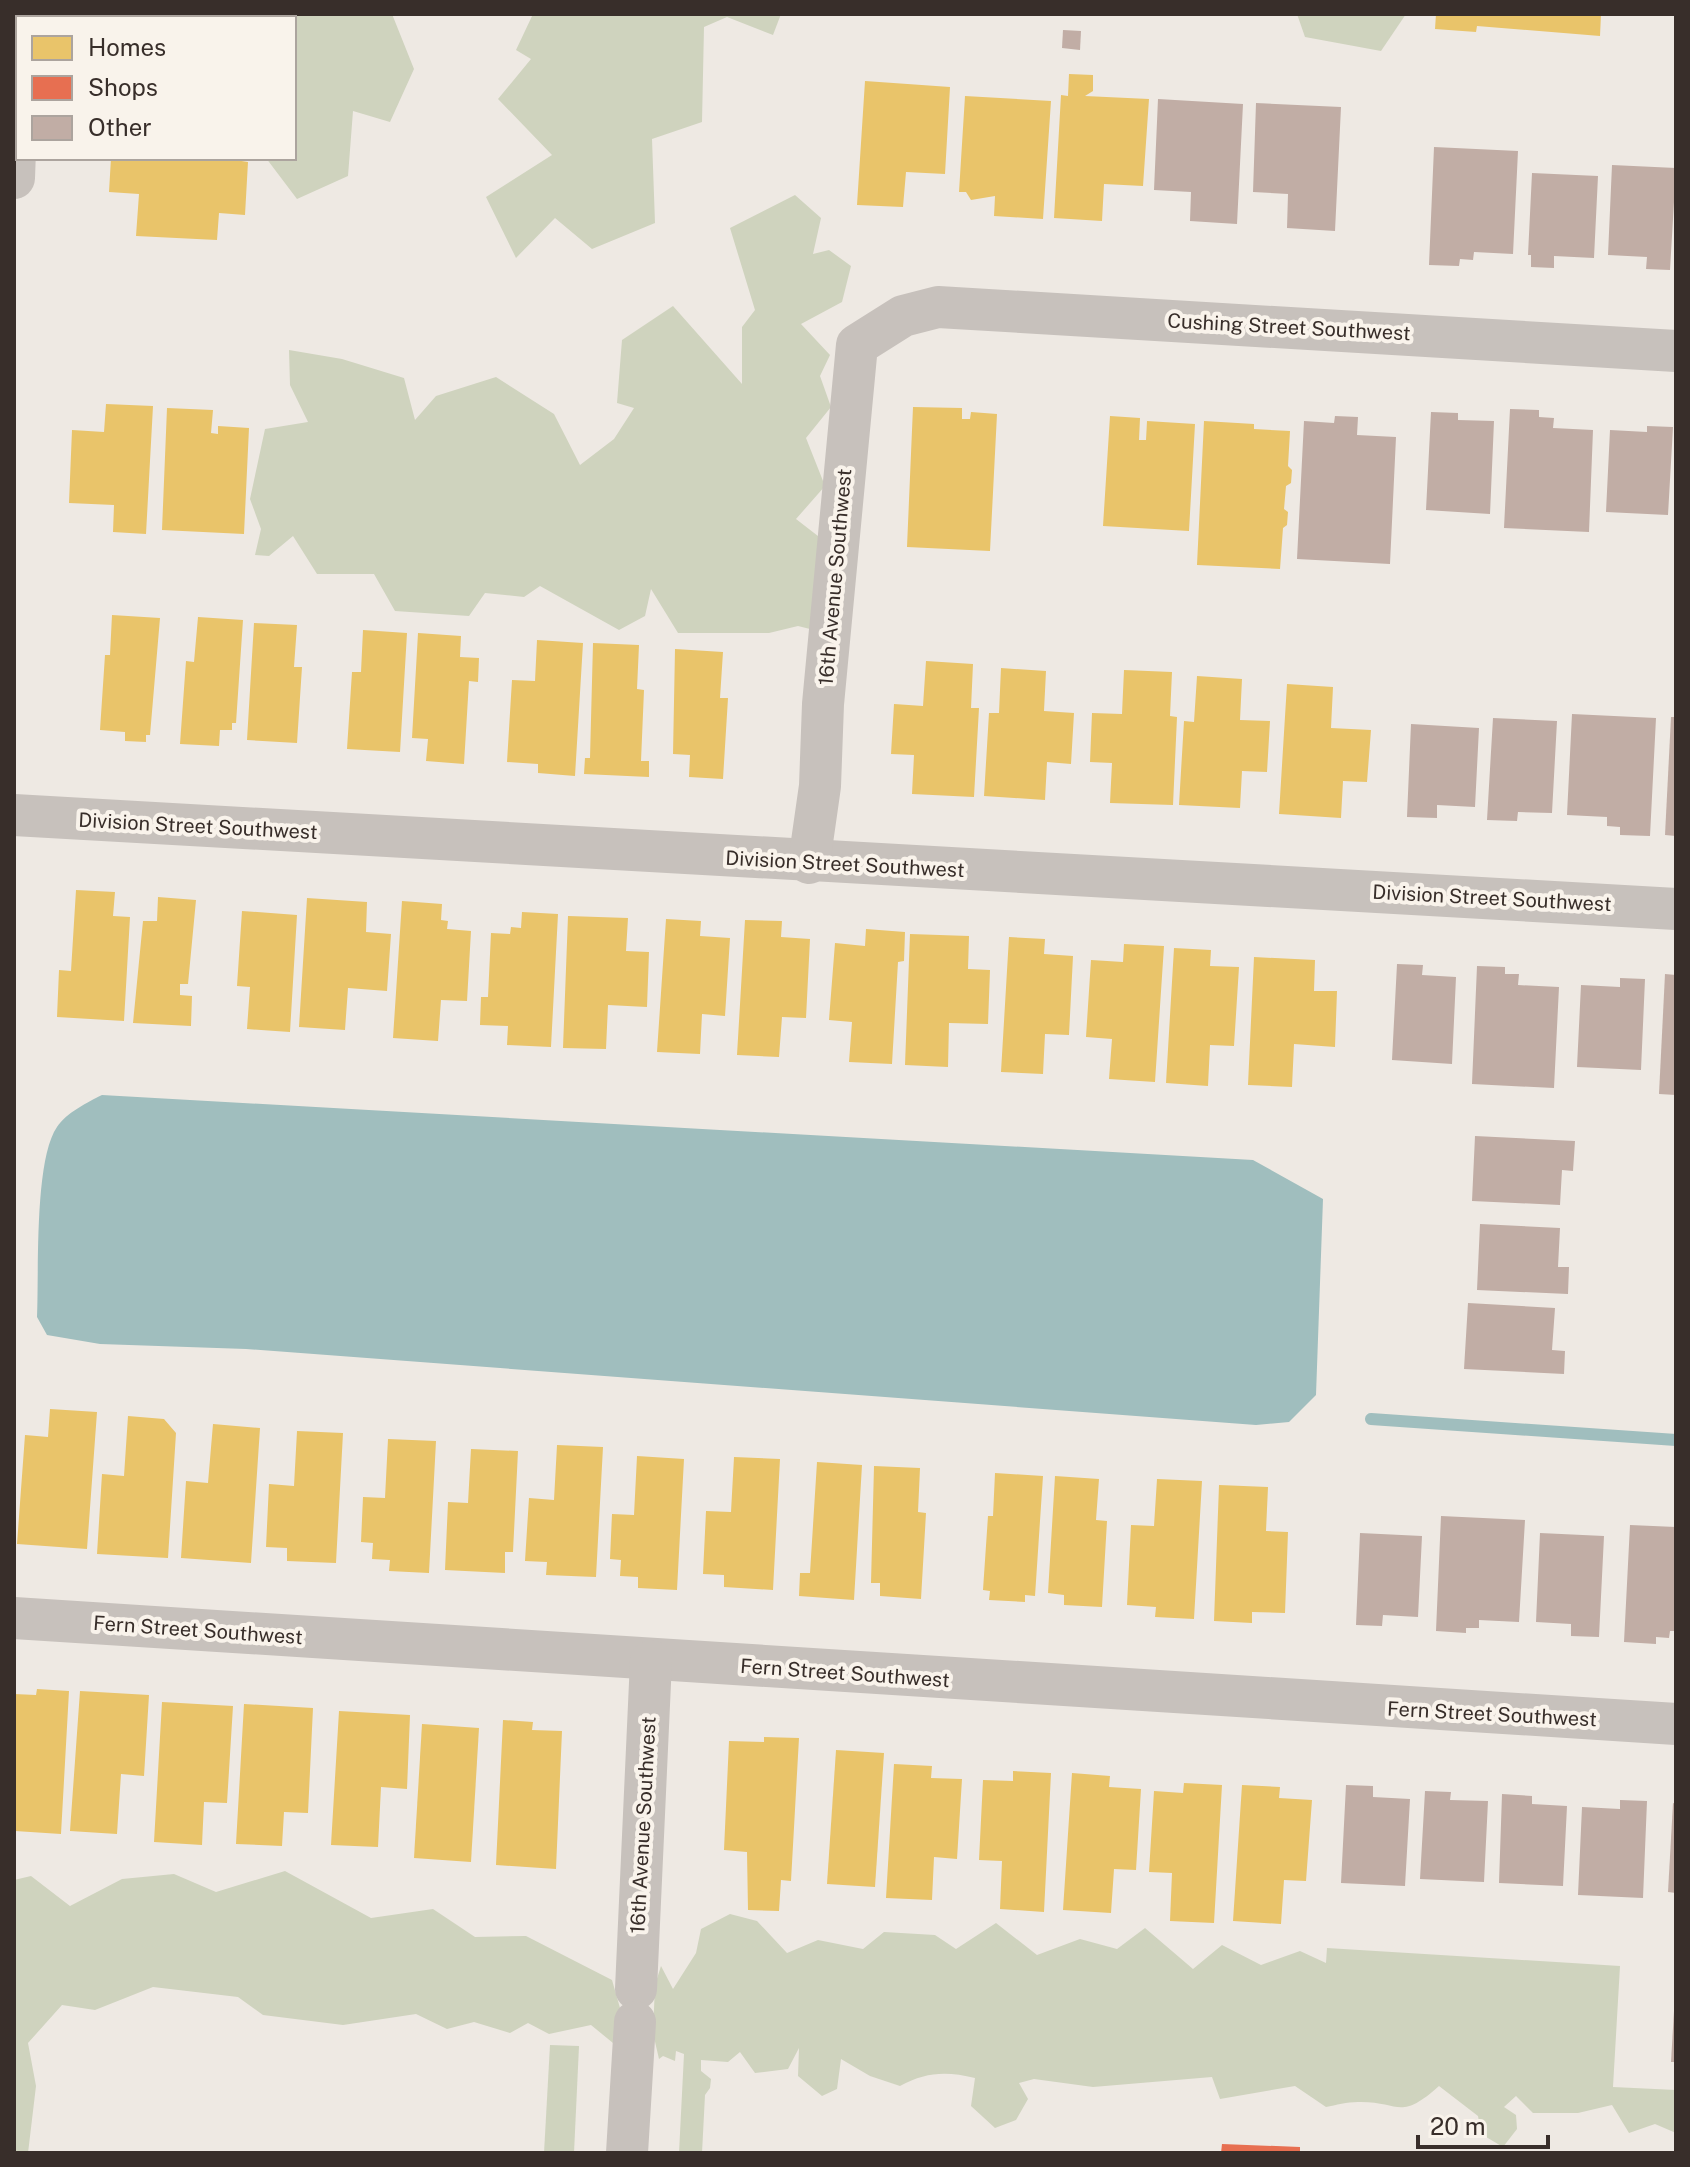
<svg xmlns="http://www.w3.org/2000/svg" width="1690" height="2167" font-family="'Public Sans',sans-serif">
	<rect width="100%" height="100%" fill="#eee9e3"/>
	<g fill="#cfd3be">
		<polygon points="272,14 392,14 414,69 390,122 353,111 348,176 297,199 266,158 294,158 294,18 271,18"/>
		<polygon points="533,14 781,14 773,35 727,17 704,27 702,122 652,139 655,223 592,249 555,218 516,258 486,197 552,155 498,99 531,59 516,50"/>
		<polygon points="1297,14 1406,14 1381,51 1305,37"/>
		<polygon points="795,195 821,218 813,254 829,250 851,266 842,302 801,324 830,355 820,376 831,407 806,438 825,486 796,519 827,543 814,630 798,626 769,633 678,633 651,589 645,616 619,630 540,586 524,597 485,593 469,616 395,611 374,574 317,574 293,536 269,556 255,555 261,529 250,499 265,429 308,422 290,385 289,350 342,359 404,378 415,420 436,396 496,377 554,414 580,465 614,439 634,408 617,403 622,340 673,306 742,384 742,327 755,310 730,228"/>
		<polygon points="285,1871 371,1918 433,1909 475,1937 526,1936 612,1980 622,2015 613,2043 591,2025 549,2034 528,2023 510,2033 474,2022 447,2029 416,2014 343,2025 263,2015 238,1997 153,1987 95,2010 62,2005 28,2043 36,2086 28,2153 14,2153 14,1880 31,1876 70,1906 122,1879 174,1874 216,1892"/>
		<path d="M 730,1914 L 757,1921 L 787,1953 L 818,1940 L 863,1949 L 884,1932 L 935,1935 L 956,1949 L 996,1923 L 1037,1955 L 1080,1939 L 1117,1949 L 1145,1928 L 1193,1969 L 1222,1945 L 1261,1965 L 1300,1951 L 1326,1963 L 1327,1948 L 1620,1966 L 1613,2087 L 1676,2090 L 1676,2133 L 1655,2124 L 1629,2133 L 1612,2105 L 1578,2113 L 1533,2113 L 1516,2096 L 1504,2107 L 1516,2115 L 1517,2129 L 1503,2147 L 1481,2134 L 1478,2116 L 1439,2086 C 1399,2122 1400,2101 1358,2102 C 1347,2102 1336,2105 1326,2107 L 1295,2086 L 1220,2099 L 1212,2077 L 1093,2087 L 1034,2079 L 1019,2083 L 1028,2099 L 1016,2120 L 995,2128 L 971,2106 L 975,2078 C 946,2071 926,2072 900,2086 L 870,2076 L 841,2059 L 837,2089 L 822,2096 L 798,2076 L 799,2048 L 788,2069 L 755,2073 L 740,2052 L 728,2062 L 701,2060 L 701,2071 L 711,2079 L 710,2088 L 705,2095 L 702,2153 L 679,2153 L 684,2054 L 676,2051 L 675,2061 L 663,2056 L 659,2059 L 653,2033 L 655,1985 L 661,1966 L 673,1989 L 696,1953 L 701,1929 Z"/>
		<polygon points="550,2045 579,2046 574,2153 544,2153"/>
	</g>
	<path fill="#a0bebe" d="M 102,1095 L 1253,1160 L 1323,1199 L 1316,1395 L 1289,1422 L 1256,1425 L 246,1349 L 100,1344 L 47,1335 L 37,1317 C 39,1273 34,1160 57,1127 C 66,1113 88,1102 102,1095 Z"/>
	<g fill="#e9c46a">
		<polygon points="1436,14 1601,14 1600,36 1477,26 1476,32 1435,29"/>
		<polygon points="1069,74 1093,75 1093,91 1085,96 1149,99 1143,186 1104,184 1102,221 1054,218 1061,95 1068,96"/>
		<polygon points="865,81 950,87 945,174 906,172 903,207 857,205"/>
		<polygon points="965,96 1051,101 1043,219 994,216 995,196 971,200 966,192 959,192"/>
		<polygon points="111,158 222,158 248,162 245,215 219,213 217,240 136,236 139,194 109,192"/>
		<polygon points="106,404 153,406 146,534 113,532 114,505 69,503 72,430 104,432"/>
		<polygon points="913,407 962,408 962,419 970,419 971,412 997,414 990,551 907,547"/>
		<polygon points="167,408 213,410 211,433 218,434 218,426 249,428 244,534 162,530"/>
		<polygon points="1110,416 1140,418 1139,440 1146,440 1147,421 1195,424 1189,531 1103,526"/>
		<polygon points="1204,421 1254,424 1254,429 1290,431 1288,466 1292,470 1291,483 1286,486 1284,509 1288,512 1287,525 1283,528 1280,569 1197,565"/>
		<polygon points="112,615 160,618 150,735 146,735 146,742 125,741 125,732 100,730 105,655 110,655"/>
		<polygon points="198,617 243,620 236,723 232,723 232,730 220,730 219,746 180,744 186,661 194,662"/>
		<polygon points="254,623 297,625 294,667 302,667 297,743 247,740"/>
		<polygon points="363,630 407,633 400,752 347,749 352,672 361,672"/>
		<polygon points="418,633 461,636 460,657 479,658 478,682 469,681 464,764 426,761 428,739 412,738"/>
		<polygon points="537,640 583,643 575,776 538,773 538,764 507,762 512,680 535,681"/>
		<polygon points="593,643 639,645 637,689 644,690 641,761 649,761 649,777 584,774 585,758 590,758"/>
		<polygon points="675,649 723,652 720,698 728,698 723,779 689,777 690,755 673,754"/>
		<polygon points="926,661 973,664 971,708 979,708 974,797 912,794 914,755 891,754 894,704 923,706"/>
		<polygon points="1001,668 1046,671 1044,711 1074,713 1071,764 1047,762 1045,800 984,796 989,713 999,713"/>
		<polygon points="1124,670 1172,672 1170,716 1177,717 1173,805 1110,803 1112,763 1090,762 1092,713 1122,714"/>
		<polygon points="1197,676 1242,679 1240,720 1270,721 1267,772 1242,771 1240,808 1179,805 1184,721 1194,722"/>
		<polygon points="1287,684 1333,687 1331,728 1371,730 1367,782 1343,781 1341,818 1279,814"/>
		<polygon points="76,890 115,892 113,916 130,917 124,1021 57,1017 59,970 71,971"/>
		<polygon points="158,897 196,900 188,984 180,984 180,995 192,996 191,1026 133,1023 143,921 157,921"/>
		<polygon points="307,898 367,902 366,932 391,934 387,991 348,988 345,1030 299,1027"/>
		<polygon points="402,901 442,904 441,920 448,921 447,929 471,931 467,1001 441,1000 438,1041 393,1038"/>
		<polygon points="242,911 297,915 290,1032 247,1029 250,987 237,986"/>
		<polygon points="522,912 558,914 551,1047 507,1045 508,1026 480,1025 481,997 488,997 491,933 510,934 511,927 521,928"/>
		<polygon points="568,916 628,918 626,951 649,952 647,1007 608,1005 606,1049 563,1048"/>
		<polygon points="666,919 701,921 700,936 730,938 725,1016 702,1014 700,1054 657,1052"/>
		<polygon points="745,920 782,921 781,937 810,939 806,1018 782,1017 779,1057 737,1055"/>
		<polygon points="866,929 905,932 904,961 898,962 892,1064 849,1062 852,1022 829,1020 835,943 865,946"/>
		<polygon points="910,934 969,936 968,969 990,970 988,1024 949,1023 948,1067 905,1065"/>
		<polygon points="1009,937 1045,939 1044,954 1073,956 1069,1035 1045,1034 1043,1074 1001,1072"/>
		<polygon points="1124,944 1164,946 1155,1082 1109,1079 1112,1039 1086,1037 1091,960 1123,962"/>
		<polygon points="1174,948 1211,950 1210,966 1239,967 1234,1046 1210,1045 1208,1086 1166,1083"/>
		<polygon points="1254,957 1315,960 1314,991 1337,991 1335,1047 1294,1044 1292,1087 1248,1085"/>
		<polygon points="50,1409 97,1412 87,1549 17,1544 25,1435 48,1437"/>
		<polygon points="128,1416 164,1419 176,1433 168,1558 97,1554 102,1474 124,1476"/>
		<polygon points="213,1424 260,1428 251,1563 181,1558 186,1481 208,1483"/>
		<polygon points="297,1431 343,1433 336,1563 287,1561 287,1548 266,1547 269,1484 294,1486"/>
		<polygon points="388,1439 436,1441 429,1573 389,1571 390,1560 372,1559 373,1543 361,1542 363,1497 385,1498"/>
		<polygon points="557,1445 603,1447 596,1577 546,1575 547,1562 525,1561 529,1498 554,1500"/>
		<polygon points="471,1449 518,1451 513,1552 505,1552 505,1573 445,1570 448,1502 468,1503"/>
		<polygon points="637,1456 684,1459 677,1590 638,1588 638,1577 620,1576 621,1560 610,1559 612,1514 634,1515"/>
		<polygon points="734,1457 780,1459 773,1590 724,1587 724,1575 703,1574 706,1511 731,1512"/>
		<polygon points="817,1462 862,1465 854,1600 799,1596 800,1573 810,1573"/>
		<polygon points="874,1466 920,1468 918,1512 926,1513 921,1599 880,1596 880,1583 871,1583"/>
		<polygon points="995,1473 1043,1476 1035,1596 1025,1595 1025,1602 989,1600 990,1591 983,1590 988,1516 993,1516"/>
		<polygon points="1055,1476 1099,1479 1096,1520 1107,1521 1102,1607 1064,1605 1064,1595 1048,1593"/>
		<polygon points="1157,1479 1202,1481 1194,1619 1155,1617 1156,1607 1127,1605 1131,1525 1154,1526"/>
		<polygon points="1219,1485 1268,1487 1266,1531 1288,1532 1285,1613 1252,1612 1252,1623 1214,1621"/>
		<polygon points="37,1689 69,1691 61,1834 15,1831 14,1694 36,1695"/>
		<polygon points="80,1691 149,1695 144,1776 121,1774 117,1834 70,1831"/>
		<polygon points="162,1702 233,1706 227,1803 204,1802 202,1845 154,1842"/>
		<polygon points="244,1704 313,1708 308,1813 284,1812 282,1846 236,1844"/>
		<polygon points="339,1711 410,1715 407,1789 381,1787 378,1847 331,1845"/>
		<polygon points="503,1720 533,1722 532,1730 562,1731 556,1869 496,1865"/>
		<polygon points="422,1724 479,1728 471,1862 414,1858"/>
		<polygon points="764,1737 799,1738 791,1881 781,1880 779,1911 748,1910 747,1852 724,1850 729,1741 764,1742"/>
		<polygon points="836,1750 884,1753 875,1887 827,1884"/>
		<polygon points="894,1764 932,1766 931,1778 962,1779 957,1859 934,1857 932,1900 886,1898"/>
		<polygon points="1013,1771 1051,1773 1044,1912 1000,1909 1002,1861 979,1860 983,1780 1013,1781"/>
		<polygon points="1072,1773 1110,1776 1109,1787 1141,1789 1136,1870 1114,1869 1111,1913 1063,1910"/>
		<polygon points="1184,1783 1222,1785 1214,1923 1170,1921 1172,1873 1149,1872 1154,1791 1183,1793"/>
		<polygon points="1242,1785 1280,1787 1279,1798 1312,1800 1306,1881 1284,1880 1281,1924 1233,1921"/>
	</g>
	<polygon fill="#e76f51" points="1222,2144 1300,2147 1300,2153 1221,2153"/>
	<g fill="none" stroke-linecap="round" stroke-linejoin="round">
		<polyline stroke="#a0bebe" stroke-width="12" points="1371,1419 1676,1440"/>
	</g>
	<g fill="#c1ada5">
		<polygon points="1063,30 1081,31 1080,50 1062,48"/>
		<polygon points="1158,99 1243,104 1237,224 1190,221 1191,192 1154,190"/>
		<polygon points="1256,103 1341,107 1335,231 1287,228 1288,194 1253,192"/>
		<polygon points="1434,147 1518,151 1513,254 1474,252 1473,260 1460,259 1459,266 1429,265"/>
		<polygon points="1612,165 1676,168 1670,270 1646,269 1647,257 1608,255"/>
		<polygon points="1532,173 1598,176 1594,258 1554,256 1554,268 1531,267 1531,255 1528,255"/>
		<polygon points="1510,409 1539,410 1539,417 1554,418 1553,428 1593,430 1589,532 1504,528"/>
		<polygon points="1431,412 1458,413 1458,420 1494,421 1490,514 1426,510"/>
		<polygon points="1335,416 1358,417 1357,435 1396,437 1390,564 1297,559 1304,421 1334,423"/>
		<polygon points="1647,426 1673,427 1668,515 1606,512 1610,430 1647,432"/>
		<polygon points="1572,714 1656,718 1650,836 1620,835 1620,827 1607,826 1607,817 1567,815"/>
		<polygon points="1671,717 1676,717 1676,836 1665,835"/>
		<polygon points="1493,718 1557,721 1552,813 1518,812 1517,821 1487,820"/>
		<polygon points="1411,724 1479,728 1475,807 1437,805 1437,818 1407,817"/>
		<polygon points="1397,964 1423,965 1422,975 1456,977 1452,1064 1392,1060"/>
		<polygon points="1477,966 1505,967 1505,974 1519,974 1518,985 1559,987 1554,1088 1472,1084"/>
		<polygon points="1665,974 1676,975 1676,1095 1659,1094"/>
		<polygon points="1620,978 1645,979 1641,1070 1577,1067 1581,985 1620,987"/>
		<polygon points="1475,1136 1575,1141 1573,1171 1562,1170 1560,1205 1472,1201"/>
		<polygon points="1480,1224 1560,1228 1558,1267 1569,1267 1568,1294 1477,1290"/>
		<polygon points="1468,1303 1555,1308 1552,1350 1565,1351 1564,1374 1464,1369"/>
		<polygon points="1441,1516 1525,1520 1519,1622 1479,1620 1479,1628 1466,1628 1466,1633 1436,1631"/>
		<polygon points="1630,1525 1676,1527 1676,1631 1670,1631 1669,1638 1656,1637 1656,1644 1624,1642"/>
		<polygon points="1360,1533 1422,1536 1418,1617 1383,1615 1382,1626 1356,1625"/>
		<polygon points="1540,1533 1604,1536 1599,1637 1571,1636 1571,1624 1536,1622"/>
		<polygon points="1346,1785 1373,1786 1373,1797 1410,1799 1405,1886 1341,1883"/>
		<polygon points="1425,1791 1451,1792 1450,1800 1488,1801 1484,1882 1420,1879"/>
		<polygon points="1502,1794 1532,1796 1532,1804 1567,1806 1563,1886 1499,1883"/>
		<polygon points="1620,1800 1647,1801 1643,1898 1578,1895 1582,1807 1620,1809"/>
		<polygon points="1673,1803 1676,1804 1676,1893 1668,1892"/>
		<polygon points="1674,2011 1676,2011 1676,2062 1671,2062"/>
	</g>
	<g fill="none" stroke-linecap="round" stroke-linejoin="round">
		<g stroke="#c7c1bc" stroke-width="42">
			<polyline points="14,178 18,68"/>
			<polyline points="14,815 1676,909"/>
			<polyline points="809,863 820,786 823,704 857,345 903,316 938,307 1676,351"/>
			<polyline points="14,1618 1676,1724"/>
			<polyline points="636,1989 651,1661"/>
			<polyline points="627,2153 635,2022"/>
		</g>
	</g>
	<g text-anchor="middle" dominant-baseline="central" stroke-width="8" stroke-linejoin="round" paint-order="stroke">
		<g font-size="20" fill="#382e2a" stroke="#f9f3eb">
			<text transform="translate(1289 327) rotate(3)">Cushing Street Southwest</text>
			<text transform="translate(835 577) rotate(-85)">16th Avenue Southwest</text>
			<text transform="translate(198 826) rotate(3)">Division Street Southwest</text>
			<text transform="translate(845 864) rotate(3)">Division Street Southwest</text>
			<text transform="translate(1492 898) rotate(3)">Division Street Southwest</text>
			<text transform="translate(198 1630) rotate(4)">Fern Street Southwest</text>
			<text transform="translate(845 1673) rotate(4)">Fern Street Southwest</text>
			<text transform="translate(1492 1714) rotate(3)">Fern Street Southwest</text>
			<text transform="translate(643 1825) rotate(-87)">16th Avenue Southwest</text>
		</g>
	</g>
	<rect width="1690" height="2167" fill="none" stroke="#382e2a" stroke-width="32"/>
	<rect x="16" y="16" width="280" height="144" fill="#f9f3eb" stroke="#aca49e" stroke-width="2"/>
	<rect x="32" y="36" width="40" height="24" fill="#e9c46a" stroke="#aca49e" stroke-width="2"/>
	<text x="88" y="56" font-size="24" fill="#382e2a">Homes</text>
	<rect x="32" y="76" width="40" height="24" fill="#e76f51" stroke="#aca49e" stroke-width="2"/>
	<text x="88" y="96" font-size="24" fill="#382e2a">Shops</text>
	<rect x="32" y="116" width="40" height="24" fill="#c1ada5" stroke="#aca49e" stroke-width="2"/>
	<text x="88" y="136" font-size="24" fill="#382e2a">Other</text>
	<path d="M1418 2135v12h130v-12" fill="none" stroke="#382e2a" stroke-width="4"/>
	<text x="1430" y="2135" font-size="24" fill="#382e2a" stroke="#f9f3eb" stroke-width="6" paint-order="stroke">20 m</text>
</svg>
